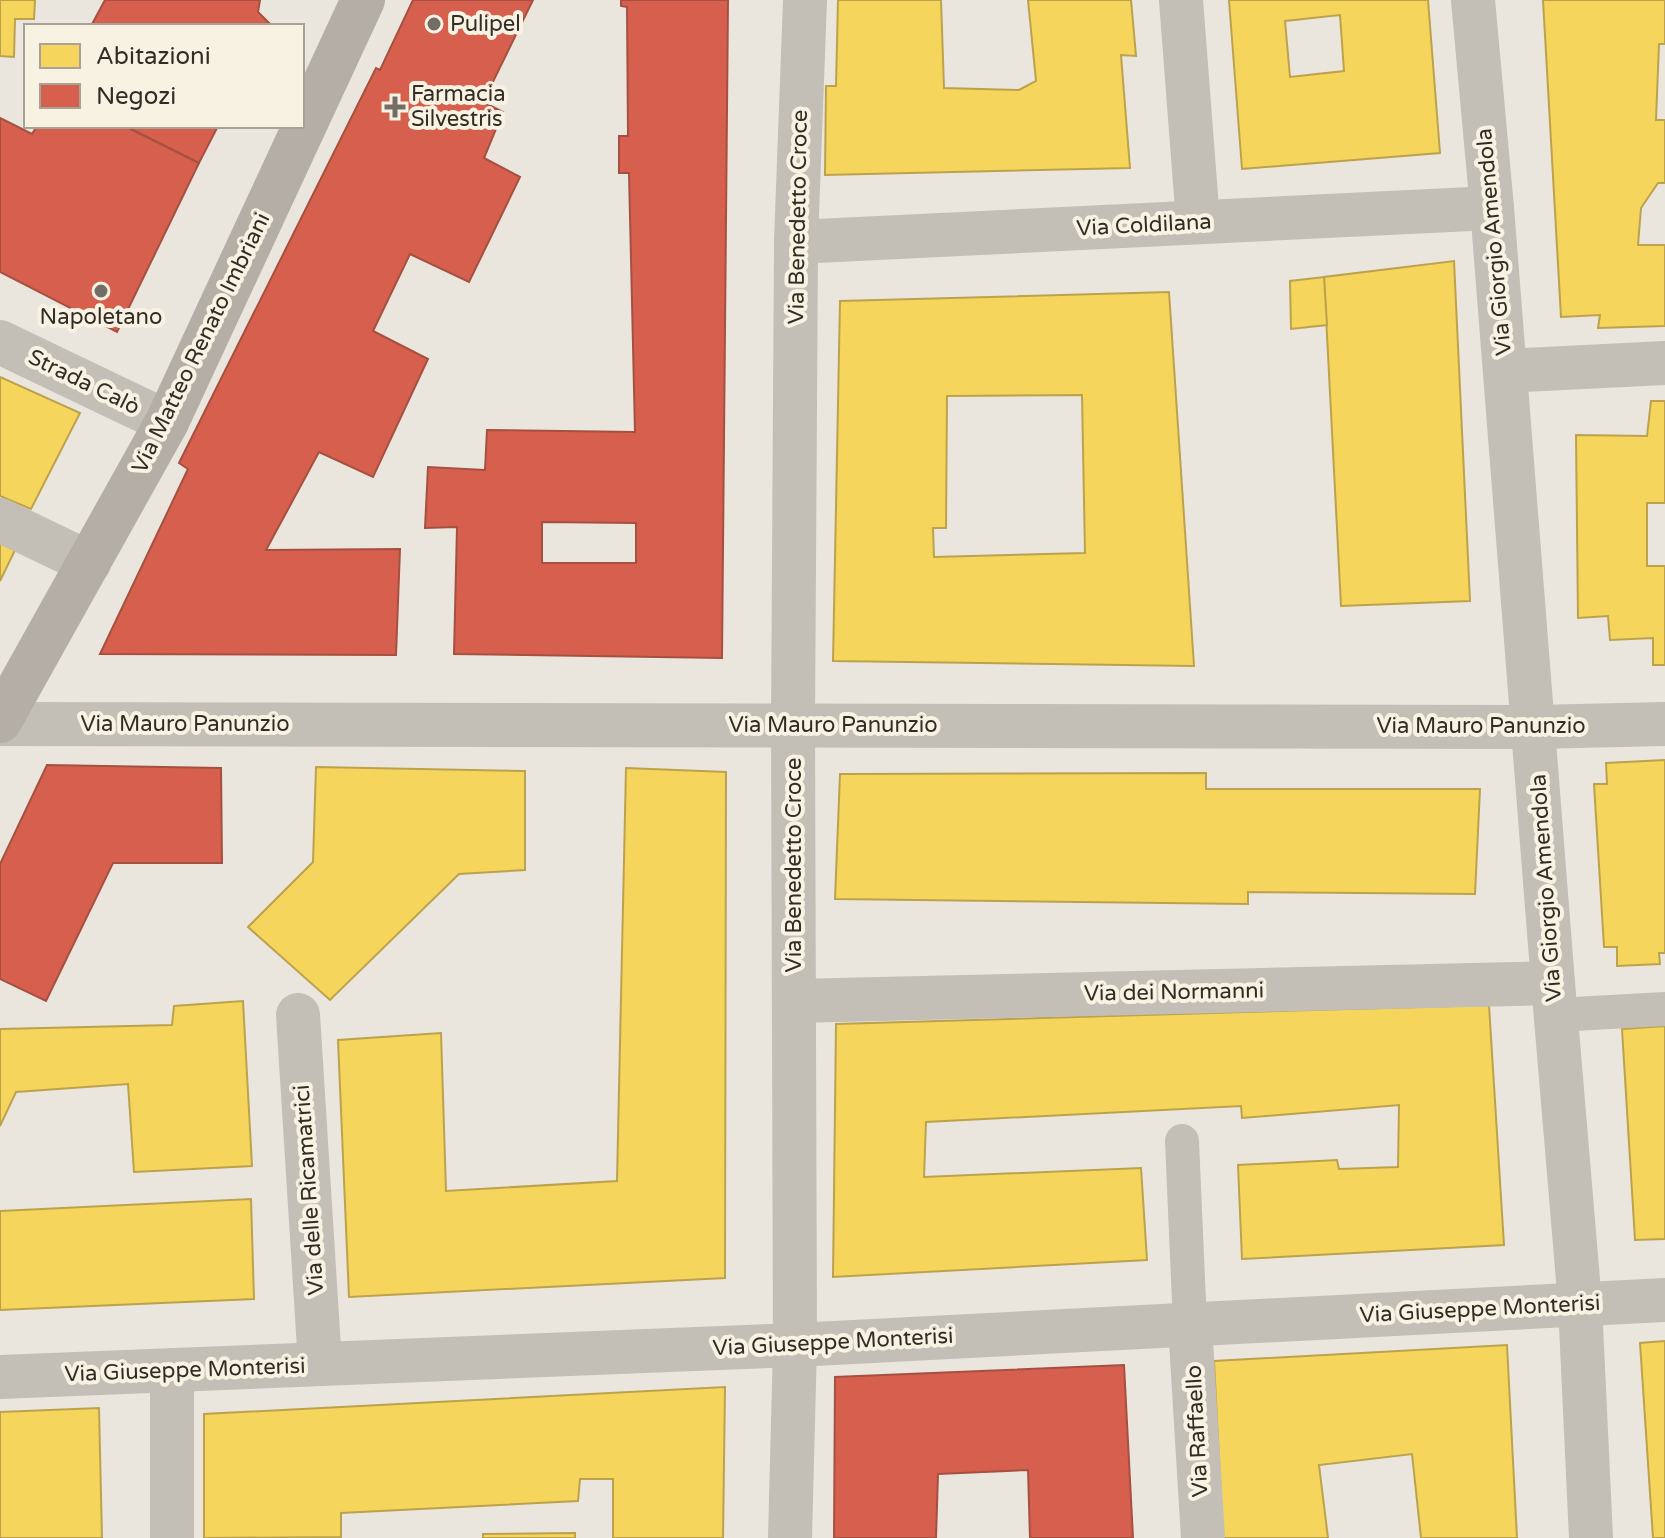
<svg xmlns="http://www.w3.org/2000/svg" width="1665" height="1538" font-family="'Varela Round',sans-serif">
	<rect width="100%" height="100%" fill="#eae6dd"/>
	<g fill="#f6d55c" stroke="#bca24c" stroke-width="2" fill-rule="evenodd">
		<polygon points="0,0 35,0 34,19 15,19 14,57 0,56"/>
		<polygon points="838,0 941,0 944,88 1019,90 1036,81 1028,0 1131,0 1136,56 1121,55 1130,168 825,175 826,86 836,86"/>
		<path d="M 1229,0 L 1428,0 L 1440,153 L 1242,169 ZM 1340,15 L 1344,71 L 1290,77 L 1285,21 Z"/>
		<polygon points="1543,0 1665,0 1665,44 1659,44 1656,120 1665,120 1665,183 1658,183 1641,208 1638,245 1665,245 1665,326 1598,328 1600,315 1561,317"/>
		<polygon points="1454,261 1470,601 1341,606 1324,277"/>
		<polygon points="1324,277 1327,325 1291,329 1290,281"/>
		<path d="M 1169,292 L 1194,666 L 833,661 L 840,301 ZM 1082,395 L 1085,553 L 934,557 L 933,528 L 946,528 L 947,396 Z"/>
		<polygon points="0,377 80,413 31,509 0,496"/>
		<polygon points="1651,401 1665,401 1665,503 1647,503 1647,566 1665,566 1665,665 1653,665 1653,638 1610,640 1608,616 1578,618 1576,435 1647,436"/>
		<polygon points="0,539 17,546 0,581"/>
		<polygon points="1665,760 1665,953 1659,953 1660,964 1617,966 1617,947 1604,947 1594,784 1607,784 1606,763"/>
		<polygon points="316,767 525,771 525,870 459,874 330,1000 248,927 313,862"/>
		<polygon points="626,768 726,772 725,1278 349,1297 338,1040 441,1033 446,1191 617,1181"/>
		<polygon points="1206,773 1206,789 1480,789 1475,894 1248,892 1248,904 835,899 840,774"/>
		<polygon points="243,1001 252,1166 134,1172 128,1084 16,1092 0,1126 0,1029 172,1025 174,1006"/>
		<polygon points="1489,1005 1504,1245 1242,1259 1238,1165 1337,1160 1339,1169 1398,1167 1399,1105 1242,1118 1241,1106 926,1122 924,1177 1141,1168 1147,1260 833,1277 836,1024"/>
		<polygon points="1665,1026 1665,1239 1635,1240 1622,1029"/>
		<polygon points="251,1199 254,1299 0,1310 0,1211"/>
		<polygon points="1665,1341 1665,1538 1653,1538 1640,1343"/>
		<polygon points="1507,1345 1517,1538 1421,1538 1412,1454 1319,1465 1328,1538 1223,1538 1214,1361"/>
		<polygon points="725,1387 723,1538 613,1538 613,1479 580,1479 578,1501 341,1513 341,1537 204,1538 204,1414"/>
		<polygon points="99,1408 102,1538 0,1538 0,1412"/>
		<polygon points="575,1533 575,1538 483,1538 483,1534"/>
	</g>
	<g fill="#d6604d" stroke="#a55041" stroke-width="2" fill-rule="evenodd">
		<polygon points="105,0 260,0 258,12 270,24 269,26 91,26"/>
		<polygon points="413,0 533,0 483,102 503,112 484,158 520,177 469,282 410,254 373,331 428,359 373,477 319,452 266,550 400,549 396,655 100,654 188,469 179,463 376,68 380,70"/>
		<path d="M 621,0 L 728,0 L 722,658 L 454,654 L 457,527 L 425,528 L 428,467 L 485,470 L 487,430 L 635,432 L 629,173 L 619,173 L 619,136 L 628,136 L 627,7 L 621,6 ZM 542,522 L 636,523 L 636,563 L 542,563 Z"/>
		<polygon points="0,118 32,134 37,126 125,126 199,163 117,332 0,272"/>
		<polygon points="125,126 218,126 199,163"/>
		<polygon points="47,765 221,768 222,863 113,863 46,1001 0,979 0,864"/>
		<polygon points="1124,1365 1133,1538 1030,1538 1028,1470 938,1474 936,1538 834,1538 835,1377"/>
	</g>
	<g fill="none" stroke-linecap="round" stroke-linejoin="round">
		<g stroke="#c3beb6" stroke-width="34">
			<polyline points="1556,1015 1665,1009"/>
			<polyline points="1182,1141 1190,1325"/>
		</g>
		<g stroke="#c3beb6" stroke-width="44">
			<polyline points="1181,0 1198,222"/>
			<polyline points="1473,0 1492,208 1553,983 1580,1304 1591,1538"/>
			<polyline points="796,242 1492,208"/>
			<polyline points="0,342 167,422"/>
			<polyline points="1505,371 1665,363"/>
			<polyline points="0,520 89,563"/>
			<polyline points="0,724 1534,727 1665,724"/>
			<polyline points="795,1001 1553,983"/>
			<polyline points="298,1015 320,1364"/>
			<polyline points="1190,1325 1203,1538"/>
			<polyline points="0,1377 795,1345 1665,1300"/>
			<polyline points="172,1538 172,1370"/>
			<polyline points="790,1538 795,1345 793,725 796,242 805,0"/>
		</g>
		<polyline stroke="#b4aea7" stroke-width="44" points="0,721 167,422 363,0"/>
	</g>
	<g fill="#736d65" stroke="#f8f2e3" stroke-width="3">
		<circle cx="434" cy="24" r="8"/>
		<path d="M391 95h8v8h8v8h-8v8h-8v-8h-8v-8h8z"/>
		<circle cx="101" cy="291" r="8"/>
	</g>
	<g text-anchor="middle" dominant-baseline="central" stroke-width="8" stroke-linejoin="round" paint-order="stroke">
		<g font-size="22" fill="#332c25" stroke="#f8f2e3" text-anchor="start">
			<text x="450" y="24">Pulipel</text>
			<text x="411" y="94">Farmacia<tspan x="411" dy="25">Silvestris</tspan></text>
			<text x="101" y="317" text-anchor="middle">Napoletano</text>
		</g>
		<g font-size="22" fill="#332c25" stroke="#f8f2e3">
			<text transform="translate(798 217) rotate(-89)">Via Benedetto Croce</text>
			<text transform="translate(1144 225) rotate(-3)">Via Coldilana</text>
			<text transform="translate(1494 242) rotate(-95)">Via Giorgio Amendola</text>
			<text transform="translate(201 343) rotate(-64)">Via Matteo Renato Imbriani</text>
			<text transform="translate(84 382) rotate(26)">Strada Calò</text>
			<text x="185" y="724">Via Mauro Panunzio</text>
			<text x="833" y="725">Via Mauro Panunzio</text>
			<text x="1481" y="726">Via Mauro Panunzio</text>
			<text transform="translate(794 865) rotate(-90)">Via Benedetto Croce</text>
			<text transform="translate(1546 888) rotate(-94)">Via Giorgio Amendola</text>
			<text transform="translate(1174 992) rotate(-1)">Via dei Normanni</text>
			<text transform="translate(309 1190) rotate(-94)">Via delle Ricamatrici</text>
			<text transform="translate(1480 1309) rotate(-3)">Via Giuseppe Monterisi</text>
			<text transform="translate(833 1342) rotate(-3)">Via Giuseppe Monterisi</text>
			<text transform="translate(185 1370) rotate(-2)">Via Giuseppe Monterisi</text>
			<text transform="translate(1197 1431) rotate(-93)">Via Raffaello</text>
		</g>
	</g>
	<rect x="24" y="24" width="280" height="104" fill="#f8f2e3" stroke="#a9a397" stroke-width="2"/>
	<rect x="40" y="44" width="40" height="24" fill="#f6d55c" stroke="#a9a397" stroke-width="2"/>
	<text x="96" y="64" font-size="24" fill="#332c25">Abitazioni</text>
	<rect x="40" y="84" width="40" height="24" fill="#d6604d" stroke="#a9a397" stroke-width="2"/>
	<text x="96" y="104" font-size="24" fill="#332c25">Negozi</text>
</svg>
